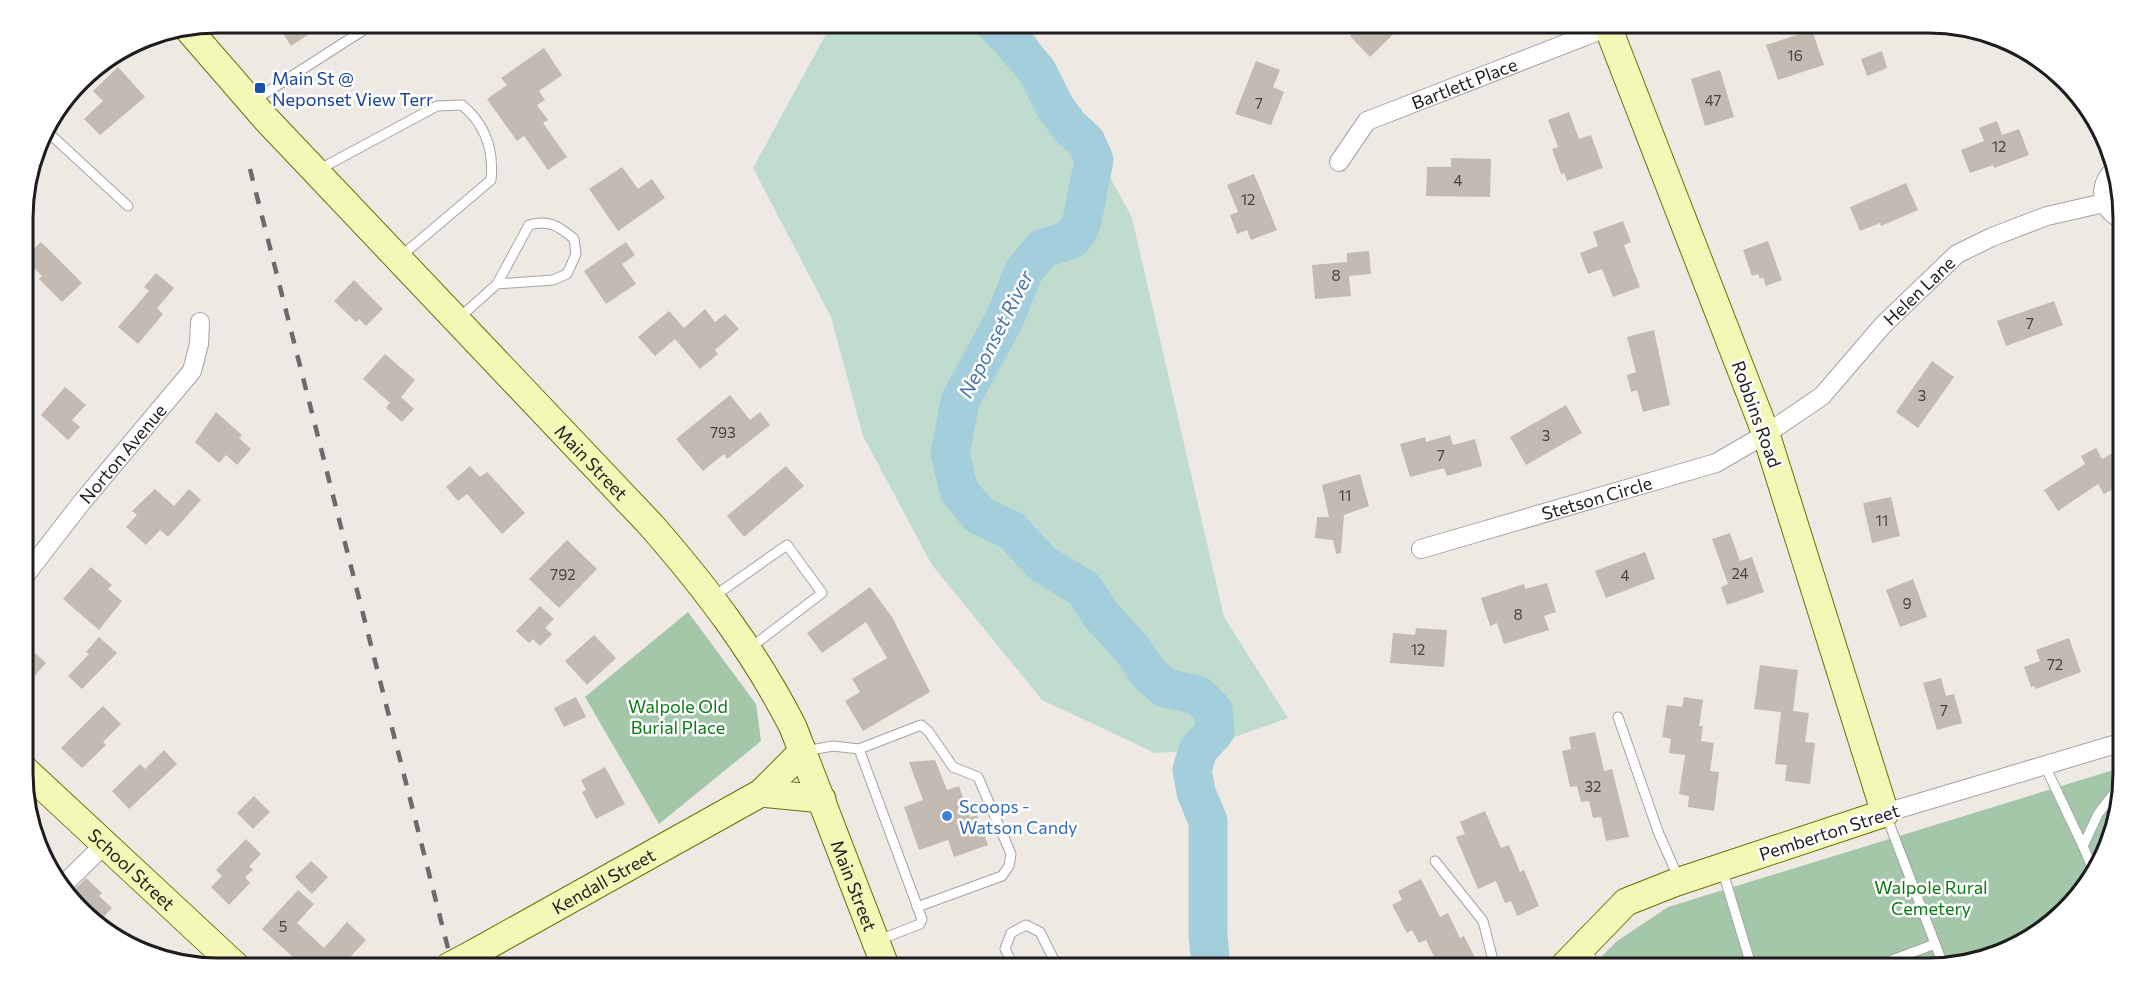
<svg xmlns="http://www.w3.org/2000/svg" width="2146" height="991" font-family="Commissioner,sans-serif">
	<rect width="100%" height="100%" fill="#eeeae3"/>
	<polygon fill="#c0dccf" points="832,23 1028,23 1132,218 1224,617 1288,718 1198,750 1155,753 1042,700 932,565 863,436 831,317 753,168"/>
	<g fill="#a4c7aa">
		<polygon points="688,612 756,704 761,741 659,824 585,697"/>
		<polygon points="2123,767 2108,848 2083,892 2037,935 1940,968 1590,968 1617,941 1668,907"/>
	</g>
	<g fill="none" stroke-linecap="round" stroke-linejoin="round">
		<polyline stroke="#a3cedc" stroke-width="39" points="993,22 1009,38 1037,71 1055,107 1069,126 1086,142 1094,160 1081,225 1072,239 1042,249 1024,271 1004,320 960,401 950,454 959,491 979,515 1011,530 1043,564 1084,589 1101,615 1132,649 1149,674 1165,688 1198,695 1213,710 1215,731 1198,750 1192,770 1196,792 1208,821 1208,935 1211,968"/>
	</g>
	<g fill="#c3bab2">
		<polygon points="276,22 327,22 291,46"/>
		<polygon points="1364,22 1406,22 1370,57 1350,36"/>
		<polygon points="1812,30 1824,65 1778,80 1766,45"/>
		<polygon points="544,48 562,75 539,91 545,100 537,105 548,120 543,123 567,157 548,170 524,136 517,141 487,99 507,85 501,78"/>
		<polygon points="1882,51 1887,68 1867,76 1861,59"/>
		<polygon points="1256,61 1280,70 1273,87 1284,92 1271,125 1235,114"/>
		<polygon points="118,67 145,97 100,135 84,119 103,101 93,91"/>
		<polygon points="1720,70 1734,117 1705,126 1691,79"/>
		<polygon points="1569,112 1579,139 1591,135 1603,168 1567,181 1564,173 1561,174 1552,149 1558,147 1548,120"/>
		<polygon points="1997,121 2002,135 2019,129 2029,155 1994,168 1993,165 1970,173 1961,150 1984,141 1979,128"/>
		<polygon points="1451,158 1491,159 1490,197 1426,196 1427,167 1451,167"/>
		<polygon points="622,167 638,189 652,179 665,198 618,231 589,189"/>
		<polygon points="1254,174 1277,230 1251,240 1247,230 1237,234 1230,215 1238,212 1227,185"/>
		<polygon points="1906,183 1918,210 1881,226 1880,223 1860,231 1850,207"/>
		<polygon points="1623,221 1631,242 1624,245 1640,287 1613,297 1602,269 1588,274 1580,253 1598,246 1593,232"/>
		<polygon points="1768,241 1782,280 1766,286 1763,277 1760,279 1758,274 1752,276 1743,250"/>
		<polygon points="41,242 82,283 62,302 39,279 42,276 24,258"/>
		<polygon points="626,242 635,255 622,264 636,284 606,304 584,271"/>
		<polygon points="1369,251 1371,274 1349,276 1351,296 1315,299 1312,265 1347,262 1347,253"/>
		<polygon points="156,273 174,288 157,308 163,314 138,344 118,327 149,291 144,287"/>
		<polygon points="354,280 383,309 366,326 359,319 356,322 334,301"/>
		<polygon points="2054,301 2063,325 2006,346 1997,321"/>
		<polygon points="705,309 715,322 725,314 739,329 715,350 718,354 700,369 675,339 655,356 638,337 669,311 684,328"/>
		<polygon points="1654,330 1670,405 1643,412 1637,390 1631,392 1627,375 1636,372 1627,337"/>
		<polygon points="385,354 415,380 401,397 414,409 402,422 386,408 390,403 363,379"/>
		<polygon points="1932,361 1954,377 1918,428 1896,412"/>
		<polygon points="65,387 86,405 72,420 80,427 68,440 41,415"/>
		<polygon points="730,395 750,420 760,412 770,425 727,459 724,454 703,471 676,439"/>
		<polygon points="1566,405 1582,433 1526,465 1510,437"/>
		<polygon points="216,412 242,435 239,438 251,449 237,465 226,455 219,463 195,442"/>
		<polygon points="1450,435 1453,445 1475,439 1482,466 1447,476 1444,468 1410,477 1400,444 1425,437 1426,442"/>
		<polygon points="2123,447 2123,483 2104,494 2098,484 2058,511 2044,490 2085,464 2081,456 2096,448 2102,459"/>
		<polygon points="470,466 480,477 487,472 525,513 502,534 467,494 458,501 446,487"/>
		<polygon points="786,466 804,486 744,537 727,516"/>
		<polygon points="1360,474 1369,506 1344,515 1341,553 1336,554 1333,540 1315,538 1317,517 1329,517 1322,485"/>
		<polygon points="155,489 174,506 189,489 201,500 168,537 160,530 146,545 126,527 137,515 132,511"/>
		<polygon points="1891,497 1900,536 1872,543 1863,503"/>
		<polygon points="1730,533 1740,561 1752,557 1764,592 1727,605 1721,587 1728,584 1712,539"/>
		<polygon points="567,540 597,569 559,608 529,579"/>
		<polygon points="1645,552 1655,579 1606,598 1595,571"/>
		<polygon points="91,567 112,585 108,589 122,601 99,630 63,599"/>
		<polygon points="1913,579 1927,617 1900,627 1886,590"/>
		<polygon points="1547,583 1556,612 1544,616 1549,630 1504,644 1497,623 1490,626 1481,598 1524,584 1525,589"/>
		<polygon points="870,587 892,617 930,692 863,731 845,701 860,692 852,679 887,658 866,622 822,653 807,633"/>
		<polygon points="540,606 554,619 545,628 552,634 540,646 533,639 529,643 516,631"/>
		<polygon points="1416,628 1447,630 1444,667 1390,663 1393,633 1415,635"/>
		<polygon points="594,635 616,658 587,685 565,661"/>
		<polygon points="99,637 117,653 82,689 68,676 89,654 86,652"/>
		<polygon points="2069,638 2081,672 2036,689 2034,686 2031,687 2024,667 2040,661 2036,650"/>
		<polygon points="24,643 46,663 24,688"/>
		<polygon points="1760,665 1798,670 1793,711 1809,713 1805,742 1815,743 1810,784 1785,781 1787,765 1775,764 1781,712 1754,709"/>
		<polygon points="1941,678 1946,696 1954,694 1962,723 1937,730 1923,683"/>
		<polygon points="576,697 586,717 564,727 554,708"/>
		<polygon points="1684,697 1703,700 1699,726 1703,726 1701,741 1714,743 1710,771 1719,772 1714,811 1688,807 1689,796 1679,794 1685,755 1669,753 1671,739 1662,737 1667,705 1682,707"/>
		<polygon points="103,706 121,724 103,742 106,745 82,768 61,748"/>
		<polygon points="1595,732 1604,771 1612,769 1629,837 1606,841 1601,817 1593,818 1589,801 1581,802 1577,786 1570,787 1562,751 1571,749 1569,737"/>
		<polygon points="164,750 177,764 129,809 112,791 140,764 145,769"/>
		<polygon points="935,760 947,790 959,786 970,817 977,815 988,845 954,857 948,840 919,850 904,807 923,800 909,762"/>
		<polygon points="605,767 625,804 596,819 582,792 586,790 581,780"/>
		<polygon points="254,796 270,812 253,829 237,813"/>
		<polygon points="1485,811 1501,848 1509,845 1520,872 1524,870 1539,906 1517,916 1511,901 1505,903 1496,881 1478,889 1456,837 1465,834 1460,822"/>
		<polygon points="246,839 261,854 249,866 253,870 245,877 250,883 229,905 211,887 222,876 216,870"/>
		<polygon points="311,861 328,877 312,894 295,877"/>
		<polygon points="86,878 102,893 99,896 112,908 100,921 68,896"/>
		<polygon points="1421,879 1440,917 1448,913 1460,938 1464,936 1480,968 1448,968 1444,962 1438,965 1426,940 1419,943 1412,930 1407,933 1392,905 1402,900 1398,891"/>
		<polygon points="298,890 314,904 297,923 324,948 347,922 366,940 340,968 305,968 262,929"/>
	</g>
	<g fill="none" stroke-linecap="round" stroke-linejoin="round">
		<defs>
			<g id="lane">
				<polyline points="253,101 376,22"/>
				<polyline points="47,126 52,136 128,206"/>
				<path d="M 318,170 L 437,106 L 462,105 C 485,124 494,150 491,180 L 400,257"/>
				<path d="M 458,319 L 497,284 L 529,225 C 548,219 559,226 574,239 L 576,254 L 567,274 L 553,280 L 497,284"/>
				<polyline points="713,597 787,545 822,593 750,648"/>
				<polyline points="1618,717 1659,834 1679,879"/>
				<polyline points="859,749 922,919 920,924 879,940"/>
				<polyline points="805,751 833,746 859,749 921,725 929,732 953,767 978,777 1011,854 1009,866 1002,876 917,907"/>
				<polyline points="2045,766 2083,846"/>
				<polyline points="1886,815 1944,967"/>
				<polyline points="1435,861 1483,921 1495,968"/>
				<polyline points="1722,869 1752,968"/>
				<polyline points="2094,872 2083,846 2098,814 2121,784"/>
				<polyline points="1586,946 1595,968"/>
				<polyline points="1010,959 1005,949 1011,933 1026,925 1040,932 1058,968"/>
				<polyline points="1871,968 1935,944"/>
			</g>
			<g id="street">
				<path id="s1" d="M 1339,162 L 1367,121 L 1619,23"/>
				<path d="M 2113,171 C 2097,186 2101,211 2122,219"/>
				<path id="s2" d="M 1421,549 L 1716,463 L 1766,434 L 1822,396 L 1883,325 L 1957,254 L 1992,237 L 2047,216 L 2104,203"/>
				<path id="s3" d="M 24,577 L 82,502 L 192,371 L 199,344 L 200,322"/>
				<polyline points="1885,813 2123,742"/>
				<polyline points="61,887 105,844"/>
			</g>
			<g id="secondary">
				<path id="s4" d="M 188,29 L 266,119 L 651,525 C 706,588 755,652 793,727 L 886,968"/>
				<polyline points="803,751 761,793 822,799"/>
				<path id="s5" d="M 24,769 L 238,968"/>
				<path id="s6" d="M 476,952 L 761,793"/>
				<polyline points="1562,968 1626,902 1674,883 1885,813 1766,434 1606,22"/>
			</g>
		</defs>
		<use href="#lane" stroke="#a4a4a4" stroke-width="11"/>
		<use href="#street" stroke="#a4a4a4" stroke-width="20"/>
		<use href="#secondary" stroke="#657206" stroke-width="29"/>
		<use href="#lane" stroke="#fff" stroke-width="9"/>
		<use href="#street" stroke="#fff" stroke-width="18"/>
		<use href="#secondary" stroke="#f4f8b6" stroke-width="27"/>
		<polyline stroke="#6b6b6b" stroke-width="4.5" stroke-dasharray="12 12" stroke-linecap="butt" points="250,169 453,968"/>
		<defs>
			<polyline id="secondary-bridge" points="446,968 476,952"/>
		</defs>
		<use href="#secondary-bridge" stroke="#657206" stroke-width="29" stroke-linecap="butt"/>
		<use href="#secondary-bridge" stroke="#f4f8b6" stroke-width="27"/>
	</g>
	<rect fill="#1a4fb4" stroke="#fff" stroke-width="2" x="254" y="82" width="12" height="12" rx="3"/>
	<circle fill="#3f7fe0" stroke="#fff" stroke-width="2" cx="947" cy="816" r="6"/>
	<g text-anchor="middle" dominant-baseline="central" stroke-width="5" stroke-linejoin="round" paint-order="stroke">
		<g font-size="15" fill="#464442">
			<text x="1795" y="55">16</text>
			<text x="1713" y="100">47</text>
			<text x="1259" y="103">7</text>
			<text x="1999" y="146">12</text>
			<text x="1458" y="180">4</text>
			<text x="1248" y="199">12</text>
			<text x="1336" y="275">8</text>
			<text x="2030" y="323">7</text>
			<text x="1922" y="395">3</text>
			<text x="723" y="432">793</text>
			<text x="1546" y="435">3</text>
			<text x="1441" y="455">7</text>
			<text x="1345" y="495">11</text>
			<text x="1882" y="520">11</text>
			<text x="1740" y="573">24</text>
			<text x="563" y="574">792</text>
			<text x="1625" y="575">4</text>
			<text x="1907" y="603">9</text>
			<text x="1518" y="614">8</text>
			<text x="1418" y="649">12</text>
			<text x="2055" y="664">72</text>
			<text x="1944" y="710">7</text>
			<text x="1593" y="786">32</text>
			<text x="283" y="926">5</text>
		</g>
		<g font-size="18" fill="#164399" stroke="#fff" text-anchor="start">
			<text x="272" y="78">Main St @<tspan x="272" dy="21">Neponset View Terr</tspan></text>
		</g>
		<g font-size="18" fill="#1d1d1d" stroke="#fff">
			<text stroke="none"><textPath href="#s1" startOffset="154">Bartlett Place</textPath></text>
			<text stroke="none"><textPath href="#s2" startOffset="576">Helen Lane</textPath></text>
			<text transform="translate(1757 414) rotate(70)">Robbins Road</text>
			<text stroke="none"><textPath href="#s3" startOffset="158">Norton Avenue</textPath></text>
			<text stroke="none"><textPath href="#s4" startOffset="592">Main Street</textPath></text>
			<text stroke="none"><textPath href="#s2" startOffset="183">Stetson Circle</textPath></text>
			<text transform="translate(1829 832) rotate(-18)">Pemberton Street</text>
			<text stroke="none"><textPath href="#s5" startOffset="147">School Street</textPath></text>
			<text stroke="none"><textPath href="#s6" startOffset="146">Kendall Street</textPath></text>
			<text stroke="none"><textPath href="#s4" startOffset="1096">Main Street</textPath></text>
		</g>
		<g font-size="18" fill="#0c7917" stroke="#fff">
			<text x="678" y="706">Walpole Old<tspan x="678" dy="21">Burial Place</tspan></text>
			<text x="1931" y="887">Walpole Rural<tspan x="1931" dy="21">Cemetery</tspan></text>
		</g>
		<g font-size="18" fill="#366cbe" stroke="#fff" text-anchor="start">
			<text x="959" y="806">Scoops -<tspan x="959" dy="21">Watson Candy</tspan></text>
		</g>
		<g font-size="20" font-style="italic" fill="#4875a3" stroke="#fff">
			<text transform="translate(995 334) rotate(-63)">Neponset River</text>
		</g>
	</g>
	<path d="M0 0H2146V991H0ZM218 33H1928A185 185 0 0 1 2113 218V773A185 185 0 0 1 1928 958H218A185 185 0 0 1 33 773V218A185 185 0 0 1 218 33Z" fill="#fff" fill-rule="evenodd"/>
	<path fill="none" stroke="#1d1d1d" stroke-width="3" d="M218 33H1928A185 185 0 0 1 2113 218V773A185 185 0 0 1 1928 958H218A185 185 0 0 1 33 773V218A185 185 0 0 1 218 33Z"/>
</svg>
